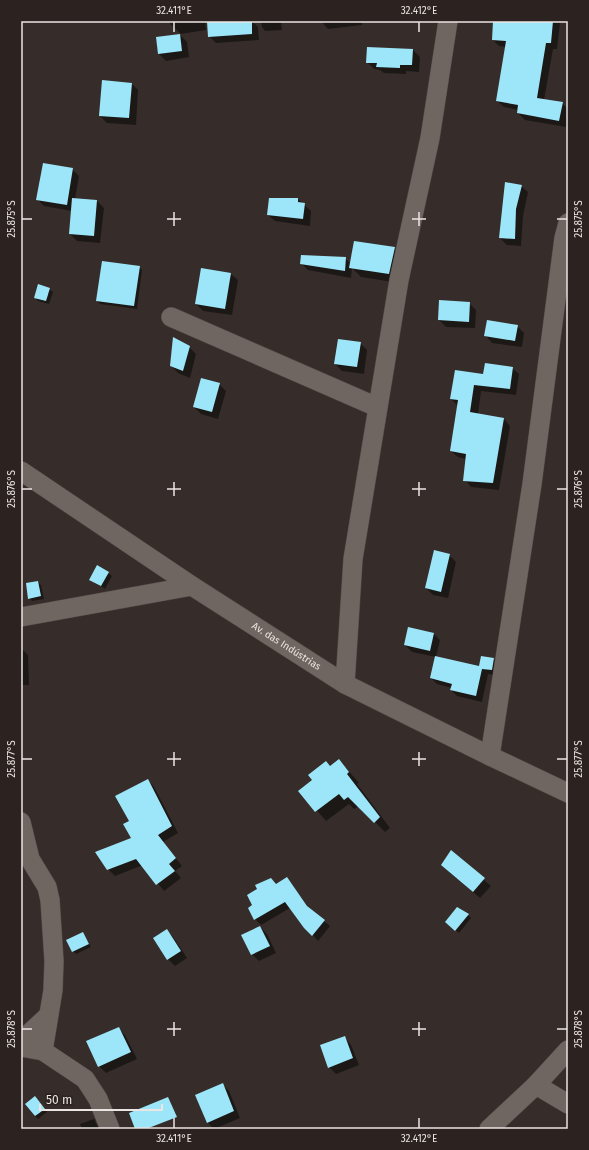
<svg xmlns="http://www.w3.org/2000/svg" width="589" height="1150" font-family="'Fira Sans',sans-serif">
	<rect width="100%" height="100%" fill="#362d2a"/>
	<g fill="#0007">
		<polygon points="170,21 205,21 206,30 181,34 170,24"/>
		<polygon points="235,21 252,21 258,27 259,40 216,43 209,36"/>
		<polygon points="261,21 281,21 282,30 265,31 262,27"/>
		<polygon points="321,21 362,21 362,25 328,29"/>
		<polygon points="494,21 558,21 560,23 557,49 553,49 544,100 562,103 568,109 566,127 525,120 518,113 518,110 504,107 497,101 506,47 499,46 493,40"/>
		<polygon points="180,35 187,42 189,57 166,61 159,54"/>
		<polygon points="413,50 420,57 419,72 406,71 406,74 384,73 380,70 374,69 367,62"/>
		<polygon points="132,84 138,90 136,125 107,123 100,116"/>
		<polygon points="72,169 79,176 75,199 97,201 104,208 100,243 77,241 70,234 72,211 44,206 37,199"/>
		<polygon points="521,186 528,192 523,216 521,246 507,245 500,238"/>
		<polygon points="298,199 311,211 310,226 275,221 268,215"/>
		<polygon points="394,248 405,258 399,283 361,277 352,268 351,278 308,270 301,263 345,258 351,264"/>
		<polygon points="139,267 142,270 137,309 100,304 97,301"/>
		<polygon points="231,274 238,280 232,315 203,311 196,304"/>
		<polygon points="49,289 53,292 49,304 38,301 35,297"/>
		<polygon points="469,303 476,310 475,328 446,327 439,320"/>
		<polygon points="517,326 524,333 522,347 492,343 486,336"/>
		<polygon points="360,343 367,350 364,374 342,371 335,364"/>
		<polygon points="189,347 196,354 190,378 178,373 171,366"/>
		<polygon points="512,368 519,374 516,395 481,391 478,414 504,419 510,426 499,490 471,487 465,480 466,459 458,457 451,451 458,406 451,399 484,375"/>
		<polygon points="219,384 226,391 218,419 201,414 194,407"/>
		<polygon points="449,555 456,562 448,598 433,595 426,588"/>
		<polygon points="108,573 112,576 105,589 91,579"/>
		<polygon points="38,582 41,585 44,599 32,601 29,598"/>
		<polygon points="433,633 440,640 436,657 480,667 494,659 500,665 498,676 488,674 482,702 457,696 451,690 452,688 437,684 431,678 436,657 412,652 405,645"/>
		<polygon points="21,648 28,655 29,685 21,685"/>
		<polygon points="339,760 359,783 357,784 390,828 385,832 359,806 354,809 349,804 326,821 300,791"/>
		<polygon points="148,780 154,787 178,833 163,842 182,866 175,871 181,878 164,891 143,865 115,876 108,869 132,839 131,821"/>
		<polygon points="451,851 491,886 480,898 449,872"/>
		<polygon points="287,878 310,910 330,926 318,941 290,908 261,925 255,919 277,885"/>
		<polygon points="468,915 471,918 459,933 449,925"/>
		<polygon points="260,927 267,934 276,953 259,961 252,954"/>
		<polygon points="167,930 173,937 187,958 175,966 168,959"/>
		<polygon points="83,933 91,947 76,954 73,951"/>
		<polygon points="118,1028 125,1035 137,1059 106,1073 99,1066"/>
		<polygon points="345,1038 351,1045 359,1065 336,1074 329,1067"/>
		<polygon points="222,1084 229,1091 240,1118 214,1129 207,1122"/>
		<polygon points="38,1101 47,1112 38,1119 35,1116"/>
		<polygon points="94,1119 99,1129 82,1129 80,1124"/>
	</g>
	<g fill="#9de6f9">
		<polygon points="207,21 252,21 252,34 208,37"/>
		<polygon points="493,21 553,21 551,43 546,43 537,98 563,102 559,121 517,113 518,105 496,101 506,41 492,40"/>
		<polygon points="180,34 182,51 158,54 156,37"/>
		<polygon points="367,47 413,49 412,65 400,65 400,68 376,67 377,63 366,63"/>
		<polygon points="102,80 132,83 129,118 99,116"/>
		<polygon points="43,163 73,168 67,205 36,200"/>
		<polygon points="505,182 522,185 516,209 515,239 499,238"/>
		<polygon points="72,198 97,200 94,236 69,234"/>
		<polygon points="269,198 298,198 298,202 305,203 303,219 267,215"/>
		<polygon points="354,241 395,247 389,274 349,268"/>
		<polygon points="301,255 346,257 345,271 300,264"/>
		<polygon points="102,261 140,266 134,306 96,301"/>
		<polygon points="201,268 231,273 225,309 195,304"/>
		<polygon points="38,284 50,288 46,301 34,298"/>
		<polygon points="439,300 470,302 469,322 438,320"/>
		<polygon points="487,320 518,325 515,341 484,336"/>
		<polygon points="173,337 190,346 183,371 170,366"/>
		<polygon points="338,339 361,342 357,367 334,364"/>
		<polygon points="485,363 513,367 510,389 474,385 470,412 504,418 493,483 463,481 466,454 450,451 458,400 450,399 455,370 483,374"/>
		<polygon points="201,378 220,383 212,412 193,407"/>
		<polygon points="434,550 450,554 441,592 425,588"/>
		<polygon points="97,565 109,572 101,586 89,580"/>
		<polygon points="38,581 41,596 28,599 26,583"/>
		<polygon points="408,627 434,633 430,651 404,645"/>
		<polygon points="435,656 479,666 481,656 494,658 492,670 482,669 476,696 450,690 452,684 430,678"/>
		<polygon points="339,759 349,772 347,774 380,817 374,823 348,797 344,800 339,794 315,812 298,791 312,780 308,775 326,761 330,766"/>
		<polygon points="148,779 172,826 158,835 176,858 169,864 175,871 156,885 136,859 107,870 95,852 131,838 123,824 129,821 115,796"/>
		<polygon points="451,850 485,878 473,892 441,865"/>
		<polygon points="287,877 307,906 325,920 312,936 304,928 285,902 254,920 248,908 252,905 247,895 257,889 255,885 271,878 276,884"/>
		<polygon points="457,907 469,914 455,931 445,922"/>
		<polygon points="260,926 270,946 251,955 241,935"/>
		<polygon points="167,929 181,951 167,960 153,938"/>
		<polygon points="83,932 89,944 72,952 66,940"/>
		<polygon points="119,1027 131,1052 98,1067 86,1041"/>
		<polygon points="345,1036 353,1058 328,1068 320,1045"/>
		<polygon points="223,1083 234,1111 207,1123 195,1095"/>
		<polygon points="35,1096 45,1109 35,1116 25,1104"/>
		<polygon points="168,1097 177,1117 146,1129 135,1129 129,1113"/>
	</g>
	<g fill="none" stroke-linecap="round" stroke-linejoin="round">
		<defs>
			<g id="minor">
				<polyline points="171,317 377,407"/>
				<path id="s1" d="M 21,471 L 192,586 L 345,684 L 490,756 L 568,793"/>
				<polyline points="21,617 192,586"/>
				<polyline points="345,684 353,559 399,280 430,138 448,21"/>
				<polyline points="490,756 532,484 564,238 568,223"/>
				<polyline points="21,822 30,859 47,887 50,900 54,961 53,990 43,1051"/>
				<polyline points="21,1041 48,1016"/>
				<polyline points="21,1047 43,1051 85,1079 98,1099 110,1129"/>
				<polyline points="536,1085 568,1104"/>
				<polyline points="489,1129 536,1085 568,1050"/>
			</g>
		</defs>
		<use href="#minor" stroke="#534b48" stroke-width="20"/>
		<use href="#minor" stroke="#6f6561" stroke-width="19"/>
	</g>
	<path fill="none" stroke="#ebe5e3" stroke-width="1.5" d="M 174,22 L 174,32M 419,22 L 419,32M 174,212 L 174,226M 419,212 L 419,226M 22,219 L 32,219M 167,219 L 181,219M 412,219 L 426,219M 557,219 L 567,219M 174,482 L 174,496M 419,482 L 419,496M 22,489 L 32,489M 167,489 L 181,489M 412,489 L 426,489M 557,489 L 567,489M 174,752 L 174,766M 419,752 L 419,766M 22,759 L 32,759M 167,759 L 181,759M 412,759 L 426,759M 557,759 L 567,759M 174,1022 L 174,1036M 419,1022 L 419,1036M 22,1029 L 32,1029M 167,1029 L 181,1029M 412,1029 L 426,1029M 557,1029 L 567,1029M 174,1118 L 174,1128M 419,1118 L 419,1128"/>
	<g text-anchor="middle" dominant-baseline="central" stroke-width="4" stroke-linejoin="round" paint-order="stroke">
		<g font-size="10" fill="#ebe5e3" stroke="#2c2320">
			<text stroke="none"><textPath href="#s1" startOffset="318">Av. das Indústrias</textPath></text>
		</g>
	</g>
	<rect width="589" height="1150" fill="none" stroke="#2c2320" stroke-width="44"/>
	<path d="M40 1104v6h122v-6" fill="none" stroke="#ebe5e3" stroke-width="2"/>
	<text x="46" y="1104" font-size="12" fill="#ebe5e3" stroke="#2c2320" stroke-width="3" paint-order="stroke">50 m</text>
	<rect x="22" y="22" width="545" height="1106" fill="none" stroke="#ebe5e3" stroke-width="1.5"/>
	<g font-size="10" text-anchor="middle" fill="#ebe5e3">
		<text x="174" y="14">32.411°E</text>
		<text x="419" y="14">32.412°E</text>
		<text transform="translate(11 219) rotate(-90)" y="4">25.875°S</text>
		<text transform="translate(578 219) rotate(-90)" y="4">25.875°S</text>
		<text transform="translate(11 489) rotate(-90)" y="4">25.876°S</text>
		<text transform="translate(578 489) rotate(-90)" y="4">25.876°S</text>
		<text transform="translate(11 759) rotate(-90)" y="4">25.877°S</text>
		<text transform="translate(578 759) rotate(-90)" y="4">25.877°S</text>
		<text transform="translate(11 1029) rotate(-90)" y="4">25.878°S</text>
		<text transform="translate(578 1029) rotate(-90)" y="4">25.878°S</text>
		<text x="174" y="1142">32.411°E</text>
		<text x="419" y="1142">32.412°E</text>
	</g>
</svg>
